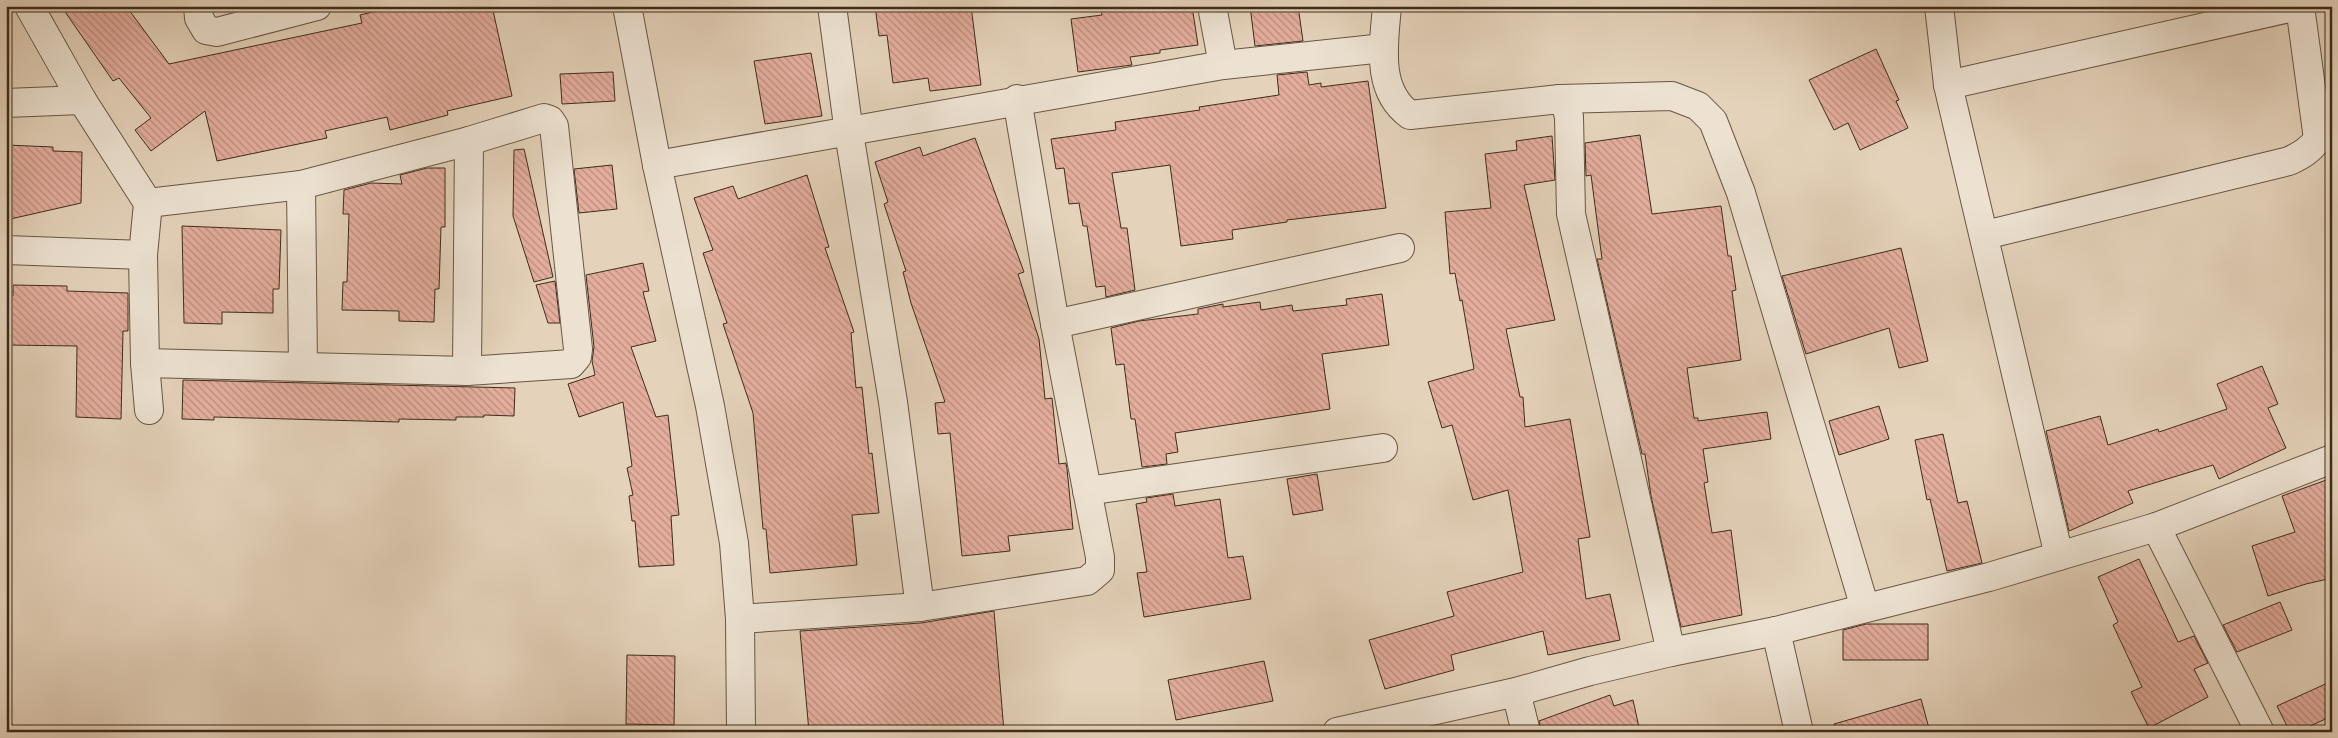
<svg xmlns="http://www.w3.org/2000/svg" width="2338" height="738" font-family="'Gentium Book Plus',serif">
	<defs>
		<pattern id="building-back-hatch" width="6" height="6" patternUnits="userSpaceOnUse" patternTransform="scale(1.25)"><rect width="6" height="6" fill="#e4ad9d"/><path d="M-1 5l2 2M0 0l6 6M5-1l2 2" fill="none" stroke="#ba8d7f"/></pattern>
	</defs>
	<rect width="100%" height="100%" fill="#e4d2ba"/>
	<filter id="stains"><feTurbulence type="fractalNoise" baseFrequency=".004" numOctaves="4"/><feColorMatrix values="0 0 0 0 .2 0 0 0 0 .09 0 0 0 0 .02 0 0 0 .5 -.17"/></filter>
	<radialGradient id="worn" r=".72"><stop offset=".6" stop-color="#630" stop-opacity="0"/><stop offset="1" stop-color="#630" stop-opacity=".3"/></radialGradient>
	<g fill="url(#building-back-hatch)" stroke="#3e2c1b">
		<polygon points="61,6 126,6 169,64 362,23 360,15 398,6 492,6 512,96 447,111 448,115 390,130 387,117 325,131 327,138 217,161 205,111 151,151 135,130 151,118 119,78 113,81"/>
		<polygon points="875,6 971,6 981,85 930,91 928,78 893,83 887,35 879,36"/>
		<polygon points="1123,6 1192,6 1198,45 1160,50 1160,53 1130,57 1132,65 1078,72 1071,19 1102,15 1101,10"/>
		<polygon points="1250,6 1298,6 1303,41 1255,46"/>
		<polygon points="1876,49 1899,100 1896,101 1908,128 1860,150 1848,123 1834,130 1809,80"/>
		<polygon points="811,53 822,116 765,124 754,61"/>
		<polygon points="613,72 615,101 562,104 560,74"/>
		<polygon points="1307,72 1309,85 1321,83 1321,87 1368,81 1386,208 1287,220 1287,222 1232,230 1233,239 1181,246 1170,165 1112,173 1121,228 1127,228 1135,290 1106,297 1105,286 1096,287 1087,226 1083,226 1079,203 1069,204 1064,168 1056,169 1051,139 1116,130 1115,122 1200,110 1199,107 1279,95 1277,75"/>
		<polygon points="1640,135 1652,214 1721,206 1728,256 1731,256 1736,290 1732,291 1741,360 1687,368 1694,418 1698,418 1698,421 1767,412 1771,439 1703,449 1708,482 1704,483 1712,533 1731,530 1742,615 1681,627 1651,496 1645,454 1642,454 1597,259 1602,259 1591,175 1586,176 1585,143"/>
		<polygon points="1552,136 1555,180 1524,185 1555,320 1506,329 1520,397 1523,397 1525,427 1570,419 1590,537 1578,539 1586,599 1610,594 1620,640 1548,655 1543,631 1451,655 1454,670 1385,689 1369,640 1454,616 1447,592 1523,572 1508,490 1473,500 1452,425 1442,428 1428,382 1474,369 1462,300 1460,301 1455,273 1450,274 1445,212 1491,208 1485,154 1517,150 1516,141"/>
		<polygon points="975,138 1024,272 1018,274 1039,339 1045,399 1052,398 1059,464 1066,463 1067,469 1073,529 1008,536 1010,551 962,556 950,433 938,434 935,403 945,402 911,303 903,272 906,271 884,204 888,202 875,162 920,147 923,156"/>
		<polygon points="6,145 53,147 53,151 82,152 81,203 6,220"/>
		<polygon points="524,149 553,277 534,282 513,216 514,150"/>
		<polygon points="612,165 617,209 579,213 574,169"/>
		<polygon points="427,168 445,168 445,227 441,227 439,289 435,289 434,322 399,321 399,311 342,310 343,282 347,282 349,214 343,214 344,190 371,183 402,184 400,175"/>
		<polygon points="807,175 829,247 825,248 854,332 851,333 856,388 862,387 869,454 872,453 879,513 852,515 857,565 770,573 766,529 763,529 753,413 723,324 727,323 703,253 713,250 694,198 733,186 738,199"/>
		<polygon points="182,226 281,230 279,289 273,289 273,313 222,312 222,324 184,323"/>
		<polygon points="1901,248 1928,361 1899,368 1889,328 1806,354 1782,276"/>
		<polygon points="643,263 649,291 643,292 656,341 631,347 656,417 668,415 679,515 671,516 674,565 639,567 635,521 632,521 629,496 633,495 627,468 632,466 623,402 579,417 568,384 595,375 592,361 594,347 586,275"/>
		<polygon points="555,281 560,323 548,323 536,285"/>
		<polygon points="13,285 67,286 67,291 128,293 128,331 123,331 121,419 76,417 77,346 6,345 6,296 13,296"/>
		<polygon points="1382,294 1389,345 1322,354 1330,409 1175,433 1178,452 1166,454 1167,464 1142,467 1135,419 1131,419 1124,364 1116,365 1111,328 1139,321 1198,314 1198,309 1223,304 1223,307 1260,302 1261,310 1292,305 1293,311 1347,305 1346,299"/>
		<polygon points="2262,366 2278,404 2268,408 2286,448 2219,479 2213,465 2128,491 2133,503 2069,531 2046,431 2100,416 2108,445 2158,429 2159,432 2227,409 2217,384"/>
		<polygon points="183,380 515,388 514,416 484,415 484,417 456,417 456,420 399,419 399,422 214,417 214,420 182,419"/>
		<polygon points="1879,406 1889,439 1839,455 1829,421"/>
		<polygon points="1943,434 1958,503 1967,501 1982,563 1947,571 1930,499 1927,500 1915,440"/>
		<polygon points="1317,474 1323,510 1293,515 1287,479"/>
		<polygon points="2332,478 2332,578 2306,584 2268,596 2252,546 2295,532 2282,496"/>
		<polygon points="1173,494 1175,506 1220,499 1228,558 1243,556 1251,599 1144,617 1137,573 1147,572 1136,504 1147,502 1146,498"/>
		<polygon points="2139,559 2178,642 2194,636 2208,663 2194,669 2208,697 2149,728 2131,692 2142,687 2113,625 2118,622 2098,577"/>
		<polygon points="2280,602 2292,630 2237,652 2223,625"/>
		<polygon points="994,611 1004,732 809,732 800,631 921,623"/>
		<polygon points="1866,624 1928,624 1928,660 1843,660 1843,630"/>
		<polygon points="627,655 675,656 674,725 626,724"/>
		<polygon points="1264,661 1273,701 1176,720 1168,680"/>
		<polygon points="2332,681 2332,716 2297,732 2290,732 2277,706"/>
		<polygon points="1610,695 1614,706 1633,700 1640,732 1541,732 1539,721"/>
		<polygon points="1921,699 1930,732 1835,732 1834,724"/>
	</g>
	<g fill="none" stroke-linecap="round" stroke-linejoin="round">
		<defs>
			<g id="minor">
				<polyline points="29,6 82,100 148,203 143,255 145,363 149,410"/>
				<polyline points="198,6 199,18 206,30 217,32 317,6"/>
				<polyline points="627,6 657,165 710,406 734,543 740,619 741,732"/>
				<polyline points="832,6 849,133 893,402 920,607"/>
				<path d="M 1387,6 C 1384,43 1375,90 1410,115 L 1560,99 L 1566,105 L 1569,117 L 1571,214 L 1671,652"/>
				<polyline points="1939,6 1948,85 2059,556"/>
				<polyline points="1223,65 1384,48"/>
				<polyline points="1948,85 2298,6"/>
				<polyline points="1560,99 1672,96 1698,106 1713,121 1741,193 1865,608"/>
				<polyline points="6,103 82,100"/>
				<path d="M 657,165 C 846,133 1034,97 1223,65 L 1212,6"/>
				<polyline points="301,185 303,367"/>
				<path d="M 1985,235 L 2289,161 C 2302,155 2310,150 2318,139 L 2300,6"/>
				<polyline points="6,250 143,255"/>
				<polyline points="1055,324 1400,248"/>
				<polyline points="145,363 467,371 571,364 577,357 578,349 554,126 550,120 544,118 469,141 301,185 148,203"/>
				<polyline points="467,371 469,141"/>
				<polyline points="1087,491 1383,448"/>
				<polyline points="2156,527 2260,732"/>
				<polyline points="740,619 920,607 1087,581 1100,570 1100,557 1055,324 1017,99"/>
				<polyline points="1776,631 1799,732"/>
				<polyline points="1516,692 1526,732"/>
				<polyline points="1337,732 1516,692 1590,671 1671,652 1776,631 1989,577 2156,527 2332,459"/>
			</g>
		</defs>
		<use href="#minor" stroke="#685643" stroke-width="30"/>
		<use href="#minor" stroke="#ede2d2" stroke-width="28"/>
	</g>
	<rect width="2338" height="738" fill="none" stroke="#e4d2ba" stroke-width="25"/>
	<rect x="8" y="8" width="2323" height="723" fill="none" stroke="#3e2c1b" stroke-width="2.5"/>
	<rect x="12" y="12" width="2313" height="713" fill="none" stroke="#3e2c1b"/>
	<rect width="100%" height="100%" filter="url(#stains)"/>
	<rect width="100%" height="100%" fill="url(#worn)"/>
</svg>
